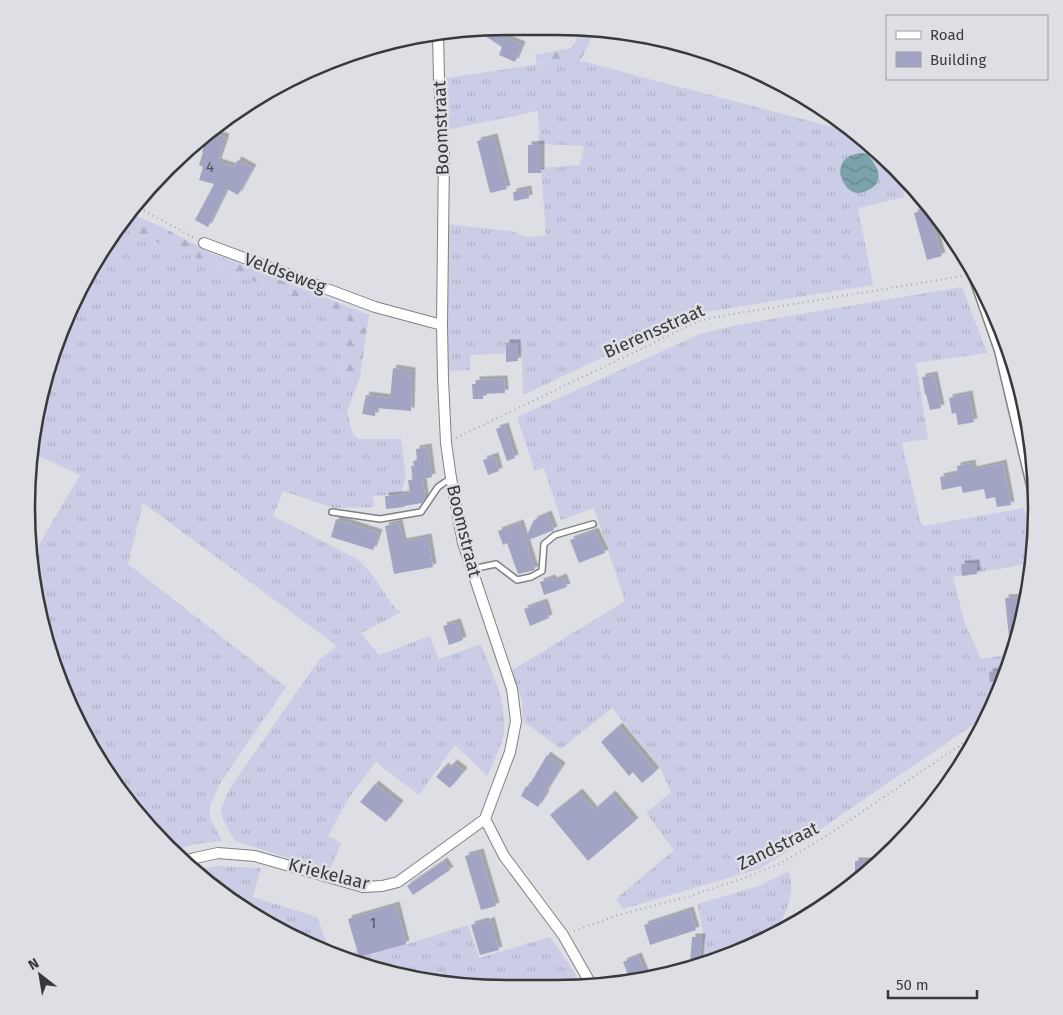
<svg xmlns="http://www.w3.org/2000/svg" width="1063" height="1015" font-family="'Fira Sans',sans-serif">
	<defs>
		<pattern id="grass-tufts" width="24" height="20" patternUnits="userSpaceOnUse" patternTransform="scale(1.25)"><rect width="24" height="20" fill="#cacde5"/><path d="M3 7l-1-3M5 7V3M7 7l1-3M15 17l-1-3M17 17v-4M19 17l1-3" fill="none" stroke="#aeb1c5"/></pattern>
		<pattern id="forest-firs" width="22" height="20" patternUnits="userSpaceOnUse" patternTransform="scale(1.25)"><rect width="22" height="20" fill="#cacde5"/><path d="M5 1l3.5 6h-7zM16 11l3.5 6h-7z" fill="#aeb1c5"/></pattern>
		<pattern id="water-waves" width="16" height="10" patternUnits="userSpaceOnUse" patternTransform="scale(1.25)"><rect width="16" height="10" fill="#7ca2ab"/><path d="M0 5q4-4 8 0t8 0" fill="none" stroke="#67858c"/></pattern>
		<filter id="shadow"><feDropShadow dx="3.5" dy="-3.5" stdDeviation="0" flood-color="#0004"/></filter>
	</defs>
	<rect width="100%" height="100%" fill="#dedfe4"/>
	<g fill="url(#grass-tufts)" fill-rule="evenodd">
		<path d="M 572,60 L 586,62 L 634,75 L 856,133 L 901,175 L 905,197 L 858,208 L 873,285 L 701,313 L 648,336 L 523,395 L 522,353 L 470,355 L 470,370 L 446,371 L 447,224 L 511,231 L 527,237 L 546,235 L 541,168 L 580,165 L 584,146 L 539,144 L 538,111 L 446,130 L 440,79 L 560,61 ZM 867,154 L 876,165 L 879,178 C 869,187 866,195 851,191 L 841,176 Z"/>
		<path d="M 119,227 L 349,319 L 338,369 L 360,377 L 347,412 L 353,435 L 359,439 L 401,439 L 406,477 L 401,494 L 373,496 L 374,507 L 334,508 L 283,491 L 273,516 L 357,559 C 365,566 372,574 378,583 C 385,592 391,608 401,612 L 361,633 L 379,655 L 430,636 L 439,659 L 481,644 C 492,674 511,708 502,741 C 498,753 493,765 487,776 L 455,745 L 419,795 L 376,762 L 350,796 L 328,836 L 341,843 L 330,870 L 310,865 L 235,841 L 223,820 L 221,808 L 230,788 L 319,660 L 337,646 L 143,503 L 128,564 L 286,687 L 221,782 L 210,805 L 210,818 L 222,841 L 196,844 L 171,851 L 167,848 L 91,748 L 52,662 L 30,570 L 30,560 L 80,475 L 32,453 L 52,353 L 91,267 Z"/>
		<polygon points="962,287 987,353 916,363 928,439 902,443 920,521 924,526 1024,508 1033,553 1032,563 953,577 965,623 981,659 1012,654 989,714 787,852 759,869 623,909 616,899 674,850 646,813 671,792 660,767 612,708 561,749 523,721 522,701 511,671 625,601 594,508 561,520 544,468 535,471 517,417 700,334 737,325"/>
		<polygon points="215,866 261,868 253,897 317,917 331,954 323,952 240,907 195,870"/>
		<path d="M 789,871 C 796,895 785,911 777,933 L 710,963 L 699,966 L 702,954 L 703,932 L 697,904 L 759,886 Z"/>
		<polygon points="468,925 479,958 550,937 573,970 582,986 507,989 413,979 339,957 403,934 407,944"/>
	</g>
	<g fill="url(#forest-firs)">
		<path d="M 587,27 L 594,28 C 590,41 587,51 579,61 L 560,61 L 537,64 L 535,55 L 571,48 L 576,41 L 578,28 Z"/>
		<polygon points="129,213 164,228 209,252 369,315 360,377 338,369 348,319 119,227"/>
	</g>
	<path fill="url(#water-waves)" d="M 862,153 L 867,154 C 878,166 887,183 866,191 C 861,193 856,194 851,191 C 848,189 845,186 844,182 C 841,177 839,173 841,167 C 843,157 852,154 862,153 Z"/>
	<g fill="#a1a4c3" filter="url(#shadow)">
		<polygon points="479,32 492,32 522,45 515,62 499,55 502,47"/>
		<polygon points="211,133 226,137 218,162 234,167 238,160 253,168 238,195 227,189 208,227 195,220 214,184 199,180 203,167 199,165 203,152 202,152 207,137"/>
		<polygon points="494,137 507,189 490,193 477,141"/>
		<polygon points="541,144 541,173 528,173 528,145"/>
		<polygon points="528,189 529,198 514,201 513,192"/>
		<polygon points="928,209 942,256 927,260 914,213"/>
		<polygon points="506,343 517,343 518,361 506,362"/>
		<polygon points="393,368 412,371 411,411 376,408 375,416 362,414 366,395 390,398"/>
		<polygon points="934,375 941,408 930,410 926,394 925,394 922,377"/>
		<polygon points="504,379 505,393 483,394 483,399 473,399 472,384 476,384 476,380"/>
		<polygon points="969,394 974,422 958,425 956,413 952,414 949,398"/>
		<polygon points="505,426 515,458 507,461 496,429"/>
		<polygon points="428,447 432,477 423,479 425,498 422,503 404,506 404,507 386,509 385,496 410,494 408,480 413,480 411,466 414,466 413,461 417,460 416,449"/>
		<polygon points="495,456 499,471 488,475 483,460"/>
		<polygon points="972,463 973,470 1003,463 1011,505 997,507 995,497 986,499 984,489 963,493 961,486 942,490 940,477 958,473 957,466"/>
		<polygon points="548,514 554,530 526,541 535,570 518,574 507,543 503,545 498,531 520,523 525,539 534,520"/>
		<polygon points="336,519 379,533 373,550 331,537"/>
		<polygon points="399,523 403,542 428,537 433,567 394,574 385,526"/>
		<polygon points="595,531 605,553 579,563 570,540"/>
		<polygon points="976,563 977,574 962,576 961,564"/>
		<polygon points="563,577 567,587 544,595 540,582 552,578 553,581"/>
		<polygon points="1022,597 1024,611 1020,632 1011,657 1005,598"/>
		<polygon points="544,602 549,618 530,626 524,609"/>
		<polygon points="457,622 463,640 449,645 443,626"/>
		<polygon points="1006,670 1002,681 990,682 989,672"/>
		<polygon points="619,726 656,771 642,783 633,772 629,776 601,742"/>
		<polygon points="547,755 562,766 545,793 546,794 538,807 521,796 526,786 528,787"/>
		<polygon points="454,763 464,771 450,788 436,777 445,766 448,769"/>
		<polygon points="375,784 400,804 386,822 360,802"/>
		<polygon points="579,792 594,810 612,794 635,821 588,861 550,815"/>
		<polygon points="480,852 496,906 481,910 465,856"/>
		<polygon points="444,861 450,870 413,895 407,886"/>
		<polygon points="855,861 880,861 873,870 855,882"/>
		<polygon points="396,905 406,944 359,957 348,919"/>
		<polygon points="690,910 696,930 650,945 644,925"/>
		<polygon points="491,920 499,950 480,955 471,925 485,921 486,923"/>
		<polygon points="692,937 702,937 699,966 690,965"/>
		<polygon points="638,956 647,978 631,982 623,962"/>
	</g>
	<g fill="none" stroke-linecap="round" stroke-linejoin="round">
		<defs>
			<g id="service">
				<polyline points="332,512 380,519 421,512 438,487 451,478"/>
				<polyline points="472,569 496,564 517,580 531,577 542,571 544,544 555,535 593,524"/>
			</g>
			<g id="minor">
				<polyline points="438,34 439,79 444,155 442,325 443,379 446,443 451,478 463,543 512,689 516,721 510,752 492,800 485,819 504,856 563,935 592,986"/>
				<polyline points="204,243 375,307 442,325"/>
				<polyline points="184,861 195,858 218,853 255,856 363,887 382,886 398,882 485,819"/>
			</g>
			<polyline id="tertiary" points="972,267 1001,350 1034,489"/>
		</defs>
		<use href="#service" stroke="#808185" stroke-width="8"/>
		<use href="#minor" stroke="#808185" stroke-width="12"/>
		<use href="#tertiary" stroke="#808185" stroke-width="15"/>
		<g stroke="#a4a5a9" stroke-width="2" stroke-dasharray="1 4" stroke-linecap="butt">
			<polyline points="135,206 195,238"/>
			<polyline points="456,438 699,321 727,315 963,276"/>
			<polyline points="574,931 618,915 687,897 747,877 779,864 825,837 981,731"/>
		</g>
		<use href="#service" stroke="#fff" stroke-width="5"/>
		<use href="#minor" stroke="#fff" stroke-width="10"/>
		<use href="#tertiary" stroke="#fff" stroke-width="12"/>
	</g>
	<g text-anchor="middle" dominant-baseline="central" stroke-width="5" stroke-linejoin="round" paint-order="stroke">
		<g font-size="15" fill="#53545d">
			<text x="210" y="167">4</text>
			<text x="373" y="923">1</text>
		</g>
		<g font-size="18" fill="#39393b" stroke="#dedfe4">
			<text transform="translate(441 128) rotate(-92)">Boomstraat</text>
			<text transform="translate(285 273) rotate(20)">Veldseweg</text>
			<text transform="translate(654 331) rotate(-24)">Bierensstraat</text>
			<text transform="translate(464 531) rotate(76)">Boomstraat</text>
			<text transform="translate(778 846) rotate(-26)">Zandstraat</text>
			<text transform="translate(329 874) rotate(14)">Kriekelaar</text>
		</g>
	</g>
	<path d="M0 0H1063V1015H0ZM507 35H556A472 472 0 0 1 1028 507V508A472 472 0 0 1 556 980H507A472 472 0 0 1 35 508V507A472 472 0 0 1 507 35Z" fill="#dedfe4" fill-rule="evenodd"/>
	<path fill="none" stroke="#39393b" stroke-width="2.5" d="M507 35H556A472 472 0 0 1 1028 507V508A472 472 0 0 1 556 980H507A472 472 0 0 1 35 508V507A472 472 0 0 1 507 35Z"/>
	<rect x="886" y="15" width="162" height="65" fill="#dedfe4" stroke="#9c9da0"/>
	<rect x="896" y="31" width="25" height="8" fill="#ffffff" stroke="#9c9da0"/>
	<text x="930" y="40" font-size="15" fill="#39393b">Road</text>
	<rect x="896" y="52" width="25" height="15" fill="#a1a4c3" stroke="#9c9da0"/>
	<text x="930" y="65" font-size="15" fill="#39393b">Building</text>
	<g transform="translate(40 975) rotate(329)" stroke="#dedfe4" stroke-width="4" paint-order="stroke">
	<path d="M0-4L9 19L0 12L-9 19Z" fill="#39393b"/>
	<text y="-8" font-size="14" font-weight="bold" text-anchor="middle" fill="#39393b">N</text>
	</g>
	<path d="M888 990v8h89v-8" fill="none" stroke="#39393b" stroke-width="2.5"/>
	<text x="896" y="990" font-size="15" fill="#39393b" stroke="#dedfe4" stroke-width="4" paint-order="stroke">50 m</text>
</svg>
